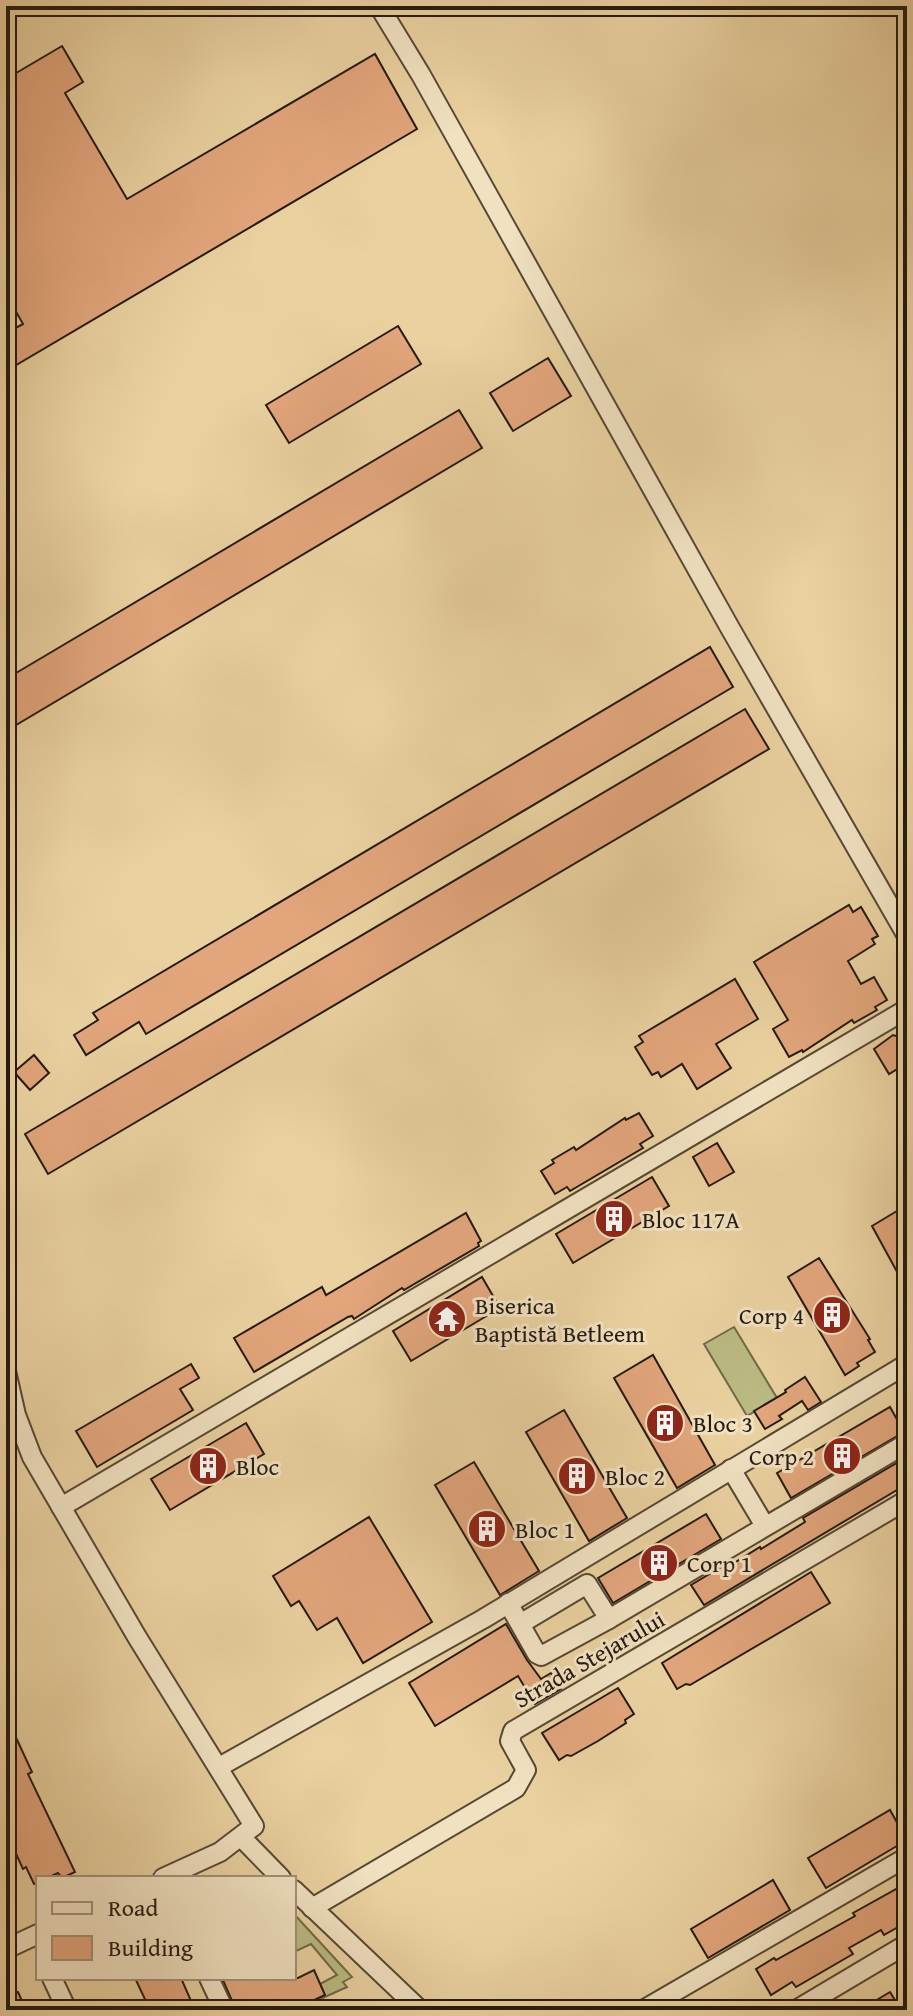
<svg xmlns="http://www.w3.org/2000/svg" width="913" height="2016" font-family="'Gentium Book Plus',serif">
	<rect width="100%" height="100%" fill="#ead1a0"/>
	<filter id="stains"><feTurbulence type="fractalNoise" baseFrequency=".0025" numOctaves="4"/><feColorMatrix values="0 0 0 0 .2 0 0 0 0 .09 0 0 0 0 .02 0 0 0 .5 -.17"/></filter>
	<radialGradient id="worn" r=".72"><stop offset=".6" stop-color="#630" stop-opacity="0"/><stop offset="1" stop-color="#630" stop-opacity=".3"/></radialGradient>
	<g fill="#baba82" stroke="#706a49" stroke-width="2">
		<polygon points="734,1327 777,1398 747,1416 704,1344"/>
		<polygon points="294,1914 352,1977 343,1982 347,1987 296,2010 293,2010 325,1995 320,1984 337,1975 311,1944 294,1952"/>
	</g>
	<g fill="#e2a57c" stroke="#251a10" stroke-width="2">
		<polygon points="62,46 83,82 65,93 127,199 375,54 417,129 6,371 6,333 23,324 6,294 6,79"/>
		<polygon points="398,326 421,364 289,443 266,405"/>
		<polygon points="548,358 571,396 513,431 490,393"/>
		<polygon points="459,410 482,448 6,731 6,679"/>
		<polygon points="710,647 733,687 146,1034 139,1022 86,1055 74,1035 98,1020 93,1013"/>
		<polygon points="745,709 769,749 48,1174 25,1134"/>
		<polygon points="849,905 853,912 861,907 878,936 872,939 875,944 848,961 861,984 874,977 887,1000 875,1007 877,1010 854,1023 852,1020 803,1052 802,1050 789,1057 773,1029 788,1020 754,962"/>
		<polygon points="735,979 758,1019 716,1044 731,1068 697,1089 682,1064 661,1077 658,1072 652,1075 635,1047 643,1042 639,1036"/>
		<polygon points="907,1030 907,1063 889,1074 874,1049 893,1035 896,1036"/>
		<polygon points="34,1055 49,1073 30,1090 14,1072"/>
		<polygon points="639,1113 653,1136 640,1144 643,1148 570,1191 567,1187 555,1194 541,1171 554,1163 552,1160 574,1147 576,1150 625,1118 626,1120"/>
		<polygon points="717,1143 734,1172 709,1186 693,1157"/>
		<polygon points="652,1177 669,1206 573,1263 556,1234"/>
		<polygon points="907,1205 907,1290 872,1226"/>
		<polygon points="466,1213 481,1241 478,1243 479,1246 404,1290 402,1288 354,1319 352,1316 348,1317 254,1372 234,1338 322,1287 326,1295"/>
		<polygon points="819,1258 870,1339 868,1340 875,1352 857,1363 859,1366 845,1375 788,1277"/>
		<polygon points="482,1277 500,1308 411,1361 393,1331"/>
		<polygon points="653,1355 715,1465 677,1488 614,1378"/>
		<polygon points="191,1364 199,1378 180,1389 193,1410 97,1467 76,1431"/>
		<polygon points="805,1377 821,1402 808,1410 802,1401 779,1416 782,1419 765,1429 754,1411 786,1392 785,1390"/>
		<polygon points="890,1407 904,1432 791,1498 777,1473"/>
		<polygon points="564,1410 627,1518 589,1541 526,1432"/>
		<polygon points="246,1423 264,1454 170,1510 151,1479"/>
		<polygon points="907,1457 907,1484 704,1605 691,1585 733,1560 734,1563 760,1547 761,1549 805,1522 803,1518"/>
		<polygon points="474,1462 539,1571 500,1595 435,1485"/>
		<polygon points="706,1514 721,1539 613,1603 598,1578"/>
		<polygon points="369,1517 432,1622 363,1663 337,1618 317,1630 299,1601 291,1606 273,1576"/>
		<polygon points="811,1572 830,1603 690,1685 686,1684 677,1689 662,1663"/>
		<polygon points="506,1624 527,1660 541,1679 551,1673 561,1689 535,1704 518,1676 435,1726 409,1683"/>
		<polygon points="618,1688 634,1714 625,1720 626,1723 598,1741 571,1756 567,1755 559,1760 542,1733"/>
		<polygon points="6,1716 32,1772 28,1774 75,1872 62,1878 58,1873 47,1878 38,1878 38,1882 34,1884 26,1867 23,1869 6,1832"/>
		<polygon points="890,1810 907,1840 826,1888 808,1858"/>
		<polygon points="773,1880 790,1910 708,1958 691,1929"/>
		<polygon points="907,1883 907,1922 884,1935 881,1930 849,1948 853,1954 796,1987 792,1982 771,1995 756,1969 774,1958 776,1960 855,1916 853,1913"/>
		<polygon points="314,1970 325,1995 293,2010 236,2010 222,1978 298,1978"/>
		<polygon points="135,1978 181,1978 195,2010 150,2010"/>
		<polygon points="18,1992 26,2010 6,2010 6,1997"/>
		<polygon points="890,1992 901,2010 860,2010"/>
	</g>
	<g fill="none" stroke-linecap="round" stroke-linejoin="round">
		<defs>
			<g id="minor">
				<polyline points="379,6 421,75 730,628 907,936"/>
				<polyline points="6,1217 6,1239"/>
				<polyline points="6,1371 16,1415 32,1457 137,1637 254,1826 220,1852 163,1878"/>
				<polyline points="731,1469 765,1526"/>
				<polyline points="61,1507 907,1009"/>
				<polyline points="508,1603 537,1654 541,1656 609,1619 587,1584 520,1624"/>
				<polyline points="609,1619 907,1443"/>
				<polyline points="219,1767 483,1619 907,1364"/>
				<polyline points="242,1838 281,1878"/>
				<polyline points="294,1890 420,2010"/>
				<polyline points="312,1908 516,1788 526,1770 510,1741 513,1731 907,1500"/>
				<polyline points="6,1949 38,1934"/>
				<polyline points="52,1978 67,2010"/>
				<polyline points="209,1978 224,2010"/>
				<polyline points="643,2010 907,1857"/>
				<polyline points="796,2010 907,1944"/>
			</g>
		</defs>
		<use href="#minor" stroke="#564834" stroke-width="22"/>
		<use href="#minor" stroke="#f1e1c1" stroke-width="18"/>
	</g>
	<defs>
		<symbol id="building-disc" viewBox="-11 -11 22 22"><circle r="9.5" fill="#8f2418" stroke="#f1e1c1"/><path d="M-4-6H4V6H1V3H-1V6H-4ZM-2.5-4.3h1.7v1.8h-1.7ZM.8-4.3h1.7v1.8H.8ZM-2.5-1h1.7V.8h-1.7ZM.8-1h1.7V.8H.8Z" fill="#fff"/></symbol>
		<symbol id="temple-disc" viewBox="-11 -11 22 22"><circle r="9.5" fill="#8f2418" stroke="#f1e1c1"/><path d="M0-6L5-2H3V0L6.5 2.5H4V6H1.5V3h-3V6H-4V2.5H-6.5L-3 0V-2H-5Z" fill="#fff"/></symbol>
	</defs>
	<g fill-rule="evenodd">
		<use href="#building-disc" x="592" y="1197" width="44" height="44"/>
		<use href="#building-disc" x="810" y="1293" width="44" height="44"/>
		<use href="#temple-disc" x="425" y="1297" width="44" height="44"/>
		<use href="#building-disc" x="643" y="1401" width="44" height="44"/>
		<use href="#building-disc" x="820" y="1434" width="44" height="44"/>
		<use href="#building-disc" x="186" y="1444" width="44" height="44"/>
		<use href="#building-disc" x="555" y="1454" width="44" height="44"/>
		<use href="#building-disc" x="465" y="1507" width="44" height="44"/>
		<use href="#building-disc" x="637" y="1541" width="44" height="44"/>
	</g>
	<g text-anchor="middle" dominant-baseline="central" stroke-width="6" stroke-linejoin="round" paint-order="stroke">
		<g font-size="24" fill="#251a10" stroke="#f1e1c1" text-anchor="start">
			<text x="642" y="1219">Bloc 117A</text>
			<text x="475" y="1305">Biserica<tspan x="475" dy="28">Baptistă Betleem</tspan></text>
			<text x="804" y="1315" text-anchor="end">Corp 4</text>
			<text x="693" y="1423">Bloc 3</text>
			<text x="814" y="1456" text-anchor="end">Corp 2</text>
			<text x="236" y="1466">Bloc</text>
			<text x="605" y="1476">Bloc 2</text>
			<text x="515" y="1529">Bloc 1</text>
			<text x="687" y="1563">Corp 1</text>
		</g>
		<g font-size="24" fill="#251a10" stroke="#f1e1c1">
			<text transform="translate(589 1659) rotate(-30)">Strada Stejarului</text>
		</g>
	</g>
	<rect width="913" height="2016" fill="none" stroke="#ead1a0" stroke-width="32"/>
	<rect x="8" y="8" width="897" height="2000" fill="none" stroke="#251a10" stroke-width="4"/>
	<rect x="16" y="16" width="881" height="1984" fill="none" stroke="#251a10" stroke-width="2"/>
	<rect x="36" y="1876" width="260" height="104" fill="#f1e1c1" stroke="#9f917a" stroke-width="2"/>
	<rect x="52" y="1902" width="40" height="12" fill="#f1e1c1" stroke="#9f917a" stroke-width="2"/>
	<text x="108" y="1916" font-size="24" fill="#251a10">Road</text>
	<rect x="52" y="1936" width="40" height="24" fill="#e2a57c" stroke="#9f917a" stroke-width="2"/>
	<text x="108" y="1956" font-size="24" fill="#251a10">Building</text>
	<rect width="100%" height="100%" filter="url(#stains)"/>
	<rect width="100%" height="100%" fill="url(#worn)"/>
</svg>
